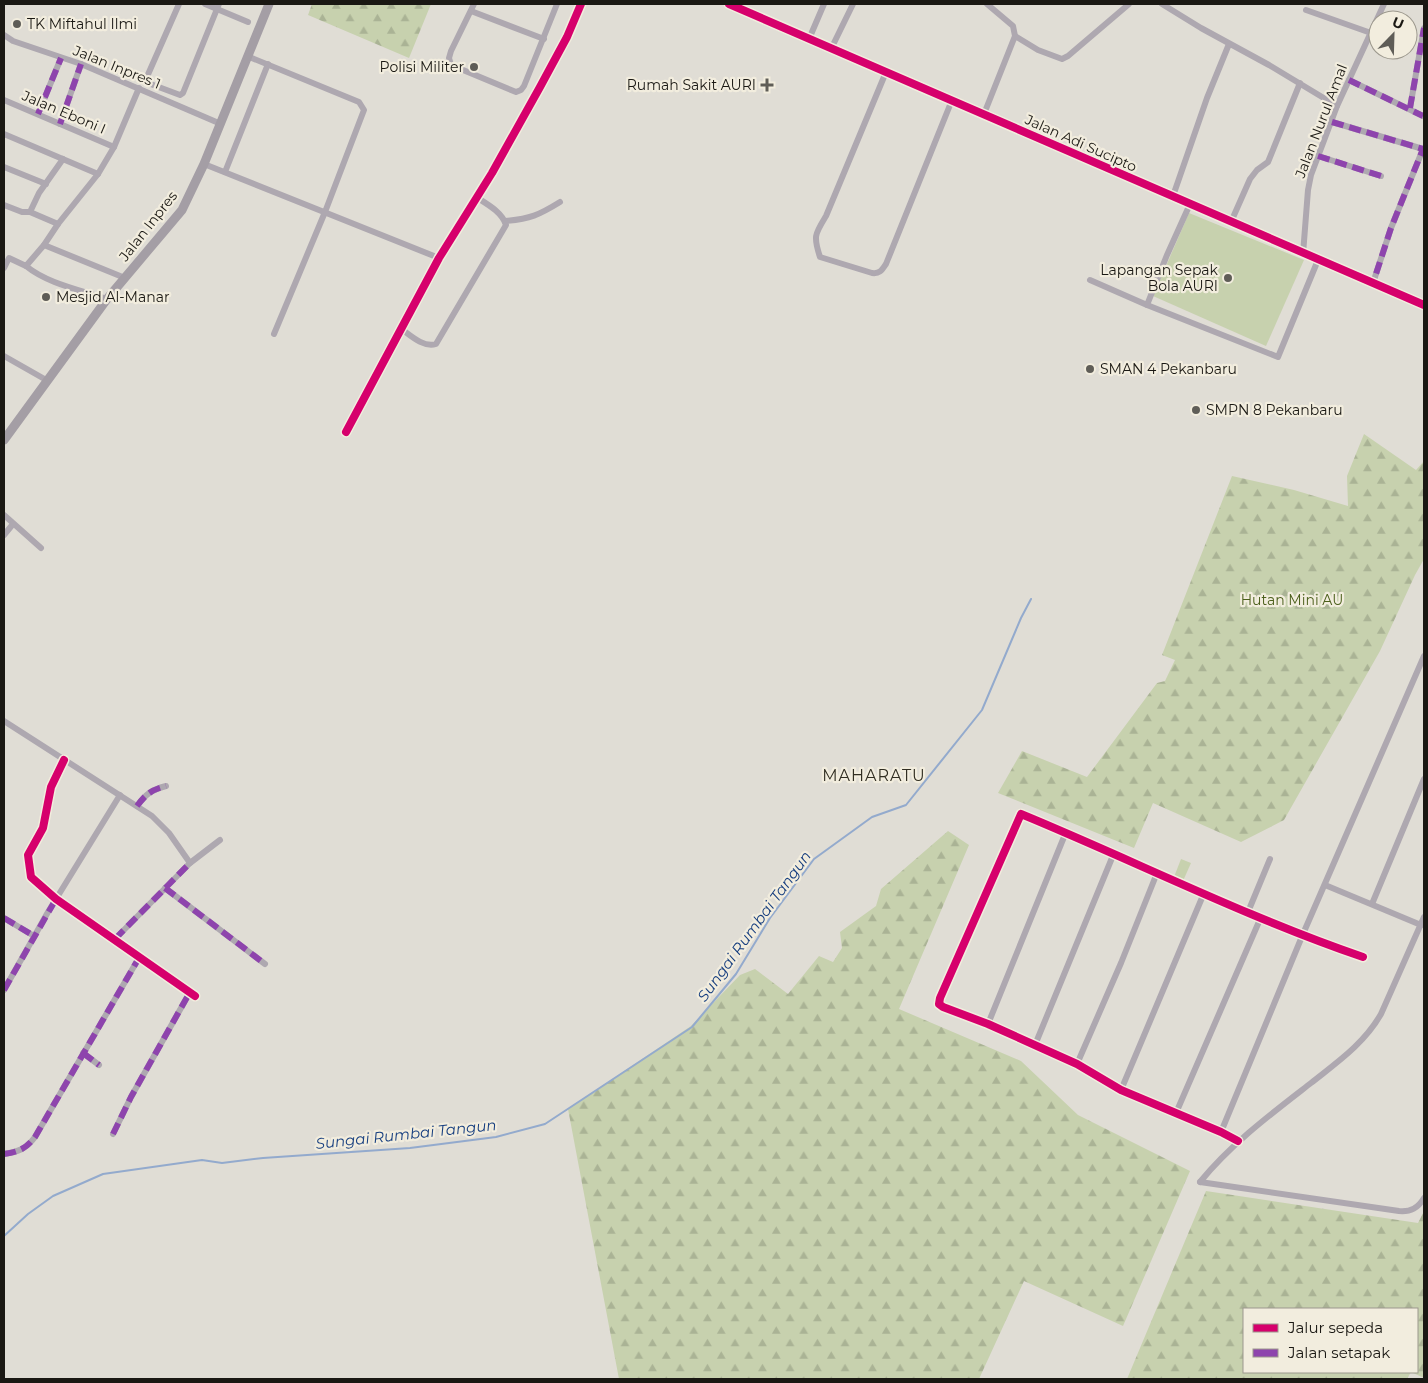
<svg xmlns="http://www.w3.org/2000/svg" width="1428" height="1383" font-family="Montserrat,sans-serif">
	<defs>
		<pattern id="forest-firs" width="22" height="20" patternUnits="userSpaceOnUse" patternTransform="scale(1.25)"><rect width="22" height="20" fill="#c7d1ae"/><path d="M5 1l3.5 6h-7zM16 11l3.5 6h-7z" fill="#aab395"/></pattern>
	</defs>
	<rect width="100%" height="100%" fill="#e0ddd5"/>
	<g fill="#c7d1ae">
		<polygon points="1189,213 1304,260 1266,346 1153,296"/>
		<polygon points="1181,859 1191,863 1183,881 1174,877"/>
	</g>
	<g fill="url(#forest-firs)">
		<polygon points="312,4 431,4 409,58 308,15"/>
		<polygon points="1364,434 1416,470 1424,461 1424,559 1415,575 1380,651 1284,820 1241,842 1153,803 1134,848 998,793 1022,751 1087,777 1157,683 1165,681 1175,660 1162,655 1232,476 1294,490 1348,506 1347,476"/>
		<polygon points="948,831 969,845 899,1009 1021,1061 1078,1115 1190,1171 1123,1326 1024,1281 979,1379 619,1379 568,1109 691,1026 740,975 755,969 788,994 819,956 833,962 842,948 840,932 876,906 881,889"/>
		<polygon points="1206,1191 1418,1223 1424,1211 1424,1378 1411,1372 1417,1372 1417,1309 1244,1309 1244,1372 1411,1372 1407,1379 1127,1379"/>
	</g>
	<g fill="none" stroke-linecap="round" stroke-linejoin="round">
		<polyline stroke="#93aacd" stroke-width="2" points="4,1236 28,1214 53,1196 103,1174 202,1160 222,1163 263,1158 410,1148 496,1137 545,1124 692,1027 736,974 770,918 814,859 872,817 906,805 982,710 1021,618 1031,599"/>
		<g stroke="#aea8b0" stroke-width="6">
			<polyline points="179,4 146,79 148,83 180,95 183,93 219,4"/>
			<polyline points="205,4 248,22"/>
			<polyline points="474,4 451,51 449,58 451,65 516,92 521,90 524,86 557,4"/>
			<polyline points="729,4 1424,305"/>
			<polyline points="987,4 1013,26 1015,36"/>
			<polyline points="1162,4 1201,28 1269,65 1337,106"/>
			<polyline points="1306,10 1371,33"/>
			<polyline points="471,11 544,39"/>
			<polyline points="4,35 13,41 81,64 221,124"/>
			<polyline points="809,39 824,4"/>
			<polyline points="831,49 853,4"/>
			<polyline points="247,56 359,102 364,110 325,212 274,334"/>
			<path d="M 886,72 L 826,216 C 815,234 813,236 820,257 L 872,273 C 880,274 882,270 886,264 L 952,100"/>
			<polyline points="1349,80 1423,116"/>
			<polyline points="4,100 114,147"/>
			<polyline points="1410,108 1424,28"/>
			<polyline points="38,114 61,58"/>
			<polyline points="984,114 1015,36 1038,50 1062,59 1068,56 1129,4"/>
			<polyline points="1332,122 1423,149 1391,228 1373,283"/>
			<polyline points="60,124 81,64"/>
			<polyline points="4,134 98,174"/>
			<polyline points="1318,156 1381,176"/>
			<polyline points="204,164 439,258"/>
			<polyline points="4,167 46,184"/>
			<polyline points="225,172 268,64"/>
			<polyline points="1173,196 1207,98 1229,44"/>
			<polyline points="4,205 22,212 30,212 58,224"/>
			<polyline points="30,212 39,193 63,159"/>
			<path d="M 505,221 C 530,219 539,215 560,202"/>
			<polyline points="1231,222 1250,179 1257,170 1268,162 1300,83"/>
			<polyline points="44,245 125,278"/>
			<polyline points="1303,254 1308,190 1311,175 1337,106 1384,4"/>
			<path d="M 26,266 C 48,284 81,290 107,299"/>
			<polyline points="4,268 9,258 26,266 44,245 58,224 98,174 114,147 139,88"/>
			<polyline points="1090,280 1147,305 1278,357 1318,260"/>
			<polyline points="1147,305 1167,255 1190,204"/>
			<path d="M 400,328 C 410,335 423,348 436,344 L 506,225 C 502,212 487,204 476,197"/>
			<polyline points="4,356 48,381"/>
			<polyline points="346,432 439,258 492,173 540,87 567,37 581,4"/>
			<polyline points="4,515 41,548"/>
			<polyline points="4,535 13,524"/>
			<polyline points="4,721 152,816 169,833 190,863"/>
			<polyline points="64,760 51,787 43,828 28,855 31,877 56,899 195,996"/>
			<path d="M 137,806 C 146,794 151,790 166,786"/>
			<polyline points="1325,885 1421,925"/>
			<polyline points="165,888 265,964"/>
			<polyline points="1372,904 1424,779"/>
			<polyline points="1248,912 1270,859"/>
			<polyline points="4,918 34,936"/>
			<polyline points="115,939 190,863 220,840"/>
			<polyline points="4,990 48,912 120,795"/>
			<polyline points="988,1024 1066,832"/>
			<polyline points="1035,1045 1114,853"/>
			<polyline points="83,1053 99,1065"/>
			<polyline points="1077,1064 1121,963 1157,873"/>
			<polyline points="1121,1090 1204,893"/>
			<polyline points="1176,1113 1261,917"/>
			<polyline points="1221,1132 1303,934 1424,656"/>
			<polyline points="113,1134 131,1097 190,992"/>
			<path d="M 1238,1141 L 1221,1132 L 1121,1090 L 1077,1064 L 988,1024 L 943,1007 L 939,1004 L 940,998 L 1021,814 C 1135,861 1246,917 1363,957"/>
			<path d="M 4,1154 C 18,1152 26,1149 35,1137 L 140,956"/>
			<path d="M 1200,1182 C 1232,1143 1271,1114 1311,1083 C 1336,1063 1364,1044 1381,1014 L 1424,917"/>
			<path d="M 1200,1182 L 1399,1211 C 1411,1212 1418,1208 1424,1198"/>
		</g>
		<polyline stroke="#a49ea5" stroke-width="9" points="4,440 107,299 182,210 204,164 269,4"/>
		<g stroke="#8e44ad" stroke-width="6" stroke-dasharray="12 6" stroke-linecap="butt">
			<polyline points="1349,80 1423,116"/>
			<polyline points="1410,108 1424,28"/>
			<polyline points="38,114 61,58"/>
			<polyline points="1332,122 1423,149 1391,228 1373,283"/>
			<polyline points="60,124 81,64"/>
			<polyline points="1318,156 1381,176"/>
			<path d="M 137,806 C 146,794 151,790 166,786"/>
			<polyline points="165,888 265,964"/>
			<polyline points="4,918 34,936"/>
			<polyline points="115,939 190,863"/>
			<polyline points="4,990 56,899 53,896"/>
			<polyline points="83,1053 99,1065"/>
			<polyline points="113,1134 131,1097 190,992"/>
			<path d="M 4,1154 C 18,1152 26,1149 35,1137 L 140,956"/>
		</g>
		<defs>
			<g id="cycleway">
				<polyline points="729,4 1424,305"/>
				<polyline points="346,432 439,258 492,173 540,87 567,37 581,4"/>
				<polyline points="64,760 51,787 43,828 28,855 31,877 56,899 195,996"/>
				<path d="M 1238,1141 L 1221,1132 L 1121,1090 L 1077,1064 L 988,1024 L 943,1007 L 939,1004 L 940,998 L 1021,814 C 1135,861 1246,917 1363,957"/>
			</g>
		</defs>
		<use href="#cycleway" stroke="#f2edde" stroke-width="11"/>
		<use href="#cycleway" stroke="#d6006c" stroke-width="8"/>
	</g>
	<g fill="#5f5d57" stroke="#f2edde" stroke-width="2">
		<circle cx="17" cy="24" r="5"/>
		<circle cx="474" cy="67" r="5"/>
		<path d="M764.5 77.5h5v5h5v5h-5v5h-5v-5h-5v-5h5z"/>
		<circle cx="1228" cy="278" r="5"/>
		<circle cx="46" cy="297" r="5"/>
		<circle cx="1090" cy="369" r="5"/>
		<circle cx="1196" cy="410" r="5"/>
	</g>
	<g text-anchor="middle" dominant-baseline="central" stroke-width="4.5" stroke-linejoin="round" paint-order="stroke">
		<g font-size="14" fill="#1a1813" stroke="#f2edde" text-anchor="start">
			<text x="27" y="24">TK Miftahul Ilmi</text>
			<text x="464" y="67" text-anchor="end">Polisi Militer</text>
			<text x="756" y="85" text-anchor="end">Rumah Sakit AURI</text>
			<text x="1218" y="270" text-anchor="end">Lapangan Sepak<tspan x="1218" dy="16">Bola AURI</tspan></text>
			<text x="56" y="297">Mesjid Al-Manar</text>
			<text x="1100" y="369">SMAN 4 Pekanbaru</text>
			<text x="1206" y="410">SMPN 8 Pekanbaru</text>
		</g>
		<g font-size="14" fill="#1a1813" stroke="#f2edde">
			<text transform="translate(117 67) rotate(22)">Jalan Inpres 1</text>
			<text transform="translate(64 112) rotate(23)">Jalan Eboni I</text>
			<text transform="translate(1321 121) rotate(-69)">Jalan Nurul Amal</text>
			<text transform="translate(1081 143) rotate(24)">Jalan Adi Sucipto</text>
			<text transform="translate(148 226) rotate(-52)">Jalan Inpres</text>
		</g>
		<g font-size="14" fill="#4b5f1b" stroke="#f2edde">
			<text x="1292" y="600">Hutan Mini AU</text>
		</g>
		<g font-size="15" font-style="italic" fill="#163e7f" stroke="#f2edde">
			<text transform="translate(754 926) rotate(-54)">Sungai Rumbai Tangun</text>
			<text transform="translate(406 1134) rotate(-6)">Sungai Rumbai Tangun</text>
		</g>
		<g font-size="16" letter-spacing="1" fill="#312e22" stroke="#f2edde">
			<text x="874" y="775">MAHARATU</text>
		</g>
	</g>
	<rect width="1428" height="1383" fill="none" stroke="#1a1813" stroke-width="10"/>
	<rect x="1243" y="1308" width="175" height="65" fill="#f2edde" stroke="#9c988d"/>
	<rect x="1253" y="1324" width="25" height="8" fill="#d6006c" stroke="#9c988d"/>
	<text x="1288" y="1333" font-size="15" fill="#1a1813">Jalur sepeda</text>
	<rect x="1253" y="1349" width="25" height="8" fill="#8e44ad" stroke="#9c988d"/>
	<text x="1288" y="1358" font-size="15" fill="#1a1813">Jalan setapak</text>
	<g transform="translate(1393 35) rotate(23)"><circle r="24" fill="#f2edde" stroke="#9c988d"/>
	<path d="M0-4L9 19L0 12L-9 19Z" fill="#5f5d57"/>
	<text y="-8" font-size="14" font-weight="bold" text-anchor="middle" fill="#1a1813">U</text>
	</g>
</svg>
